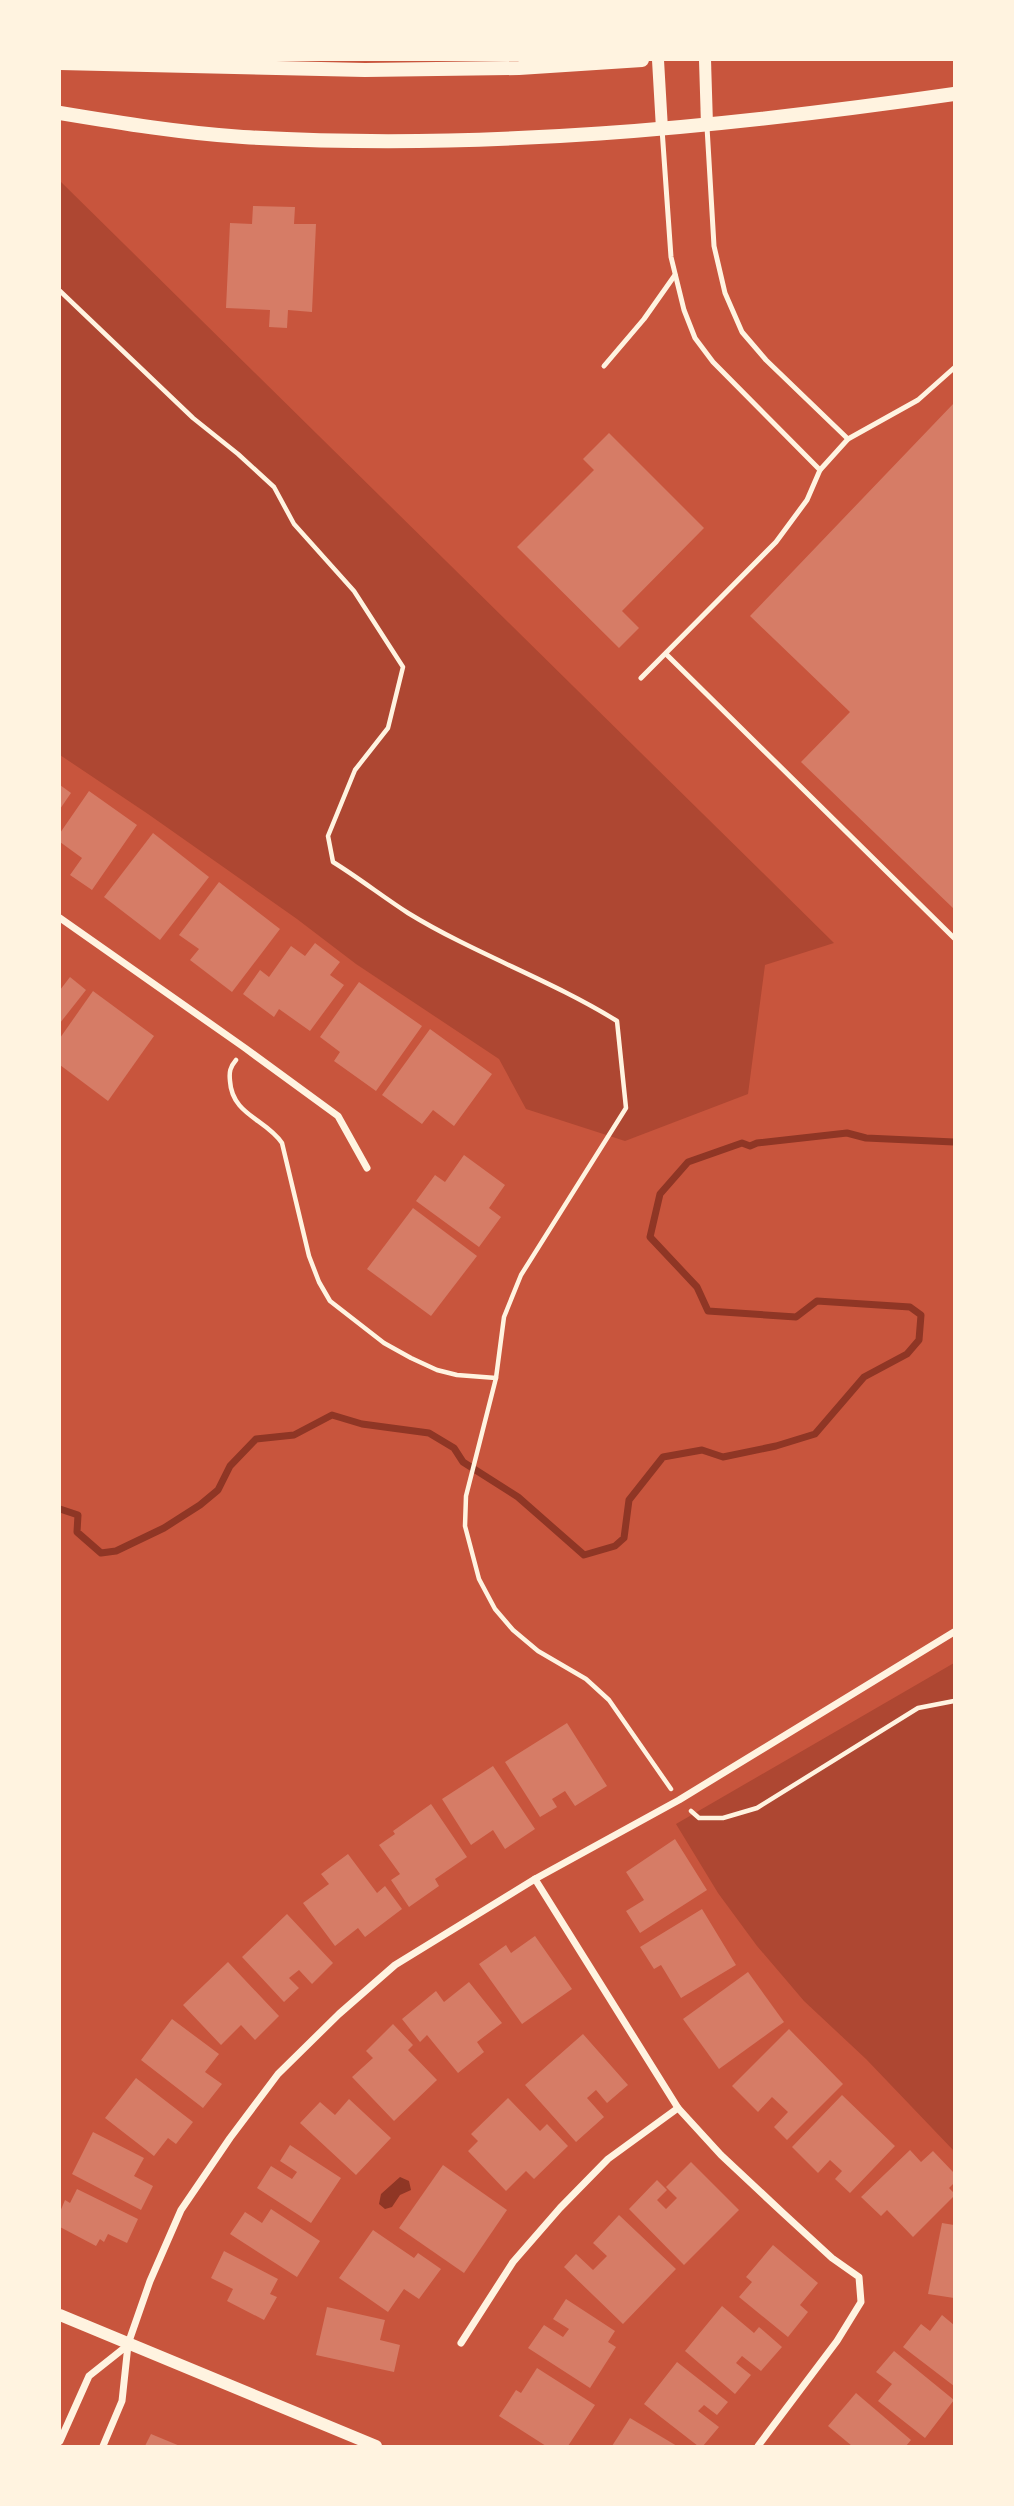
<svg xmlns="http://www.w3.org/2000/svg" width="1014" height="2506" font-family="Merriweather,serif">
	<rect width="100%" height="100%" fill="#c8553d"/>
	<g fill="#ae4732">
		<polygon points="60,181 834,943 765,965 748,1094 625,1141 526,1109 499,1059 356,964 297,919 148,814 60,755"/>
		<polygon points="954,1663 954,2151 866,2059 804,2001 757,1946 718,1893 676,1824"/>
	</g>
	<polygon fill="#8f3625" points="400,2177 409,2181 411,2190 400,2195 392,2207 385,2209 379,2204 381,2194"/>
	<g fill="none" stroke-linecap="round" stroke-linejoin="round">
		<polyline stroke="#8f3625" stroke-width="7" points="60,1509 78,1515 77,1532 101,1553 116,1551 164,1528 200,1505 218,1490 230,1466 256,1439 294,1435 332,1415 362,1424 429,1433 454,1448 463,1462 518,1497 584,1555 615,1546 624,1538 629,1500 663,1457 702,1450 723,1457 776,1446 815,1434 864,1377 907,1354 919,1340 921,1315 910,1307 817,1301 796,1317 708,1311 697,1287 650,1237 660,1194 688,1162 742,1143 750,1146 757,1143 847,1133 866,1138 954,1142"/>
	</g>
	<g fill="#d67c66">
		<polygon points="253,206 295,207 294,224 316,224 312,312 288,310 287,328 269,327 270,310 226,308 230,223 252,224"/>
		<polygon points="954,403 954,909 801,762 850,712 750,616"/>
		<polygon points="609,433 704,528 622,611 639,628 619,648 517,547 594,470 583,459"/>
		<polygon points="60,785 71,793 60,809"/>
		<polygon points="89,791 137,825 92,890 70,875 82,858 60,842 60,833"/>
		<polygon points="153,833 209,877 160,940 104,897"/>
		<polygon points="219,882 280,929 232,992 190,960 199,949 179,935"/>
		<polygon points="315,943 340,962 330,975 344,985 310,1031 279,1009 274,1017 243,994 260,970 269,977 291,946 305,956"/>
		<polygon points="70,977 86,990 60,1023 60,990"/>
		<polygon points="359,982 422,1026 376,1091 334,1061 340,1052 320,1037"/>
		<polygon points="93,991 154,1036 108,1101 60,1065 60,1038"/>
		<polygon points="430,1029 492,1074 454,1126 433,1110 422,1124 382,1095"/>
		<polygon points="464,1155 505,1185 489,1208 501,1217 479,1247 416,1201 435,1175 445,1182"/>
		<polygon points="413,1208 477,1256 431,1316 367,1269"/>
		<polygon points="567,1723 607,1786 575,1806 565,1791 552,1799 557,1807 540,1817 505,1762"/>
		<polygon points="493,1766 535,1829 505,1849 493,1830 471,1845 442,1799"/>
		<polygon points="431,1804 467,1857 435,1879 439,1886 409,1907 391,1880 400,1874 379,1845 395,1834 393,1831"/>
		<polygon points="675,1839 707,1890 640,1933 626,1911 644,1900 626,1872"/>
		<polygon points="348,1854 377,1893 385,1886 402,1909 365,1937 358,1928 335,1946 303,1903 329,1884 321,1874"/>
		<polygon points="702,1909 736,1965 681,1998 661,1965 654,1969 640,1947"/>
		<polygon points="287,1914 333,1963 312,1984 299,1970 289,1978 299,1988 284,2002 242,1957"/>
		<polygon points="535,1936 572,1989 522,2024 479,1964 506,1945 511,1953"/>
		<polygon points="228,1962 279,2016 255,2040 241,2025 221,2045 183,2005"/>
		<polygon points="748,1972 784,2022 719,2069 683,2019"/>
		<polygon points="469,1982 502,2023 477,2042 484,2052 458,2073 427,2035 420,2042 402,2019 436,1991 444,2002"/>
		<polygon points="172,2019 219,2054 205,2072 222,2084 203,2108 141,2060"/>
		<polygon points="393,2024 413,2045 408,2050 437,2080 394,2121 352,2077 373,2058 366,2051"/>
		<polygon points="789,2029 843,2084 787,2140 774,2127 788,2112 772,2097 758,2112 732,2086"/>
		<polygon points="583,2034 628,2085 607,2103 596,2090 587,2098 604,2117 576,2142 525,2085"/>
		<polygon points="136,2078 193,2122 176,2144 168,2138 154,2156 105,2118"/>
		<polygon points="842,2095 895,2146 850,2193 835,2179 842,2171 830,2160 818,2173 792,2147"/>
		<polygon points="508,2098 540,2131 547,2124 568,2146 534,2179 526,2171 506,2191 468,2151 478,2141 471,2134"/>
		<polygon points="349,2099 391,2138 356,2175 300,2123 320,2102 335,2115"/>
		<polygon points="93,2132 144,2158 134,2176 153,2186 141,2210 72,2174"/>
		<polygon points="290,2145 341,2178 311,2223 257,2188 271,2166 292,2179 297,2172 280,2161"/>
		<polygon points="910,2150 921,2162 933,2151 954,2173 954,2183 949,2188 954,2193 954,2196 913,2237 887,2210 881,2216 861,2197"/>
		<polygon points="691,2162 739,2210 684,2265 629,2209 657,2180 667,2190 657,2200 666,2209 677,2198 666,2187"/>
		<polygon points="443,2165 507,2210 464,2273 399,2228"/>
		<polygon points="77,2189 138,2219 127,2243 108,2234 104,2242 100,2239 96,2246 60,2227 60,2212 65,2200 70,2203"/>
		<polygon points="271,2209 320,2241 297,2277 230,2234 245,2212 262,2223"/>
		<polygon points="619,2215 676,2269 623,2324 564,2267 576,2254 593,2270 607,2256 593,2243"/>
		<polygon points="942,2223 954,2225 954,2298 928,2294"/>
		<polygon points="373,2230 414,2258 418,2253 441,2269 419,2299 404,2289 388,2312 339,2278"/>
		<polygon points="773,2245 818,2283 800,2305 808,2312 788,2337 739,2297 752,2282 746,2277"/>
		<polygon points="224,2251 278,2279 270,2294 277,2297 264,2320 227,2301 233,2289 211,2278"/>
		<polygon points="566,2299 615,2331 608,2342 616,2347 590,2388 528,2348 544,2325 563,2337 569,2329 553,2319"/>
		<polygon points="722,2306 754,2333 759,2327 782,2347 761,2371 742,2356 736,2363 751,2375 735,2394 685,2351"/>
		<polygon points="327,2307 385,2320 380,2340 400,2345 394,2372 316,2355"/>
		<polygon points="942,2315 954,2325 954,2386 903,2347 921,2324 930,2331"/>
		<polygon points="894,2351 954,2400 925,2438 878,2401 892,2384 876,2372"/>
		<polygon points="677,2362 728,2402 717,2415 704,2405 698,2411 719,2427 703,2446 698,2446 644,2404"/>
		<polygon points="537,2368 595,2405 568,2446 546,2446 499,2416 516,2390 521,2393"/>
		<polygon points="856,2393 911,2440 906,2446 852,2446 828,2426"/>
		<polygon points="630,2418 677,2446 612,2446"/>
		<polygon points="151,2434 180,2446 145,2446"/>
	</g>
	<g fill="none" stroke-linecap="round" stroke-linejoin="round">
		<g stroke="#fff3e0" stroke-width="4.5">
			<path d="M 60,291 L 193,418 L 238,454 L 274,487 L 294,524 L 354,591 L 403,667 L 388,728 L 355,770 L 328,836 L 333,862 C 359,878 383,897 408,913 C 475,954 551,980 617,1021 L 626,1108 L 521,1275 L 504,1317 L 496,1378 L 466,1496 L 465,1526 L 479,1579 L 495,1609 L 513,1630 L 538,1651 L 586,1679 L 609,1700 L 671,1789"/>
			<path d="M 236,1060 C 230,1067 229,1072 230,1081 C 232,1115 266,1119 282,1143 L 309,1256 L 319,1282 L 330,1301 L 384,1343 L 411,1358 L 437,1370 L 457,1375 L 496,1378"/>
			<polyline points="691,1811 699,1818 723,1818 757,1808 918,1708 954,1701"/>
		</g>
		<g stroke="#fff3e0" stroke-width="5">
			<polyline points="707,127 714,246 725,293 742,332 766,360 848,439"/>
			<polyline points="662,129 671,257 684,310 695,338 713,362 820,470"/>
			<polyline points="604,366 644,319 675,275"/>
			<polyline points="666,654 954,938"/>
			<polyline points="641,678 776,542 807,500 820,470 848,439 918,400 954,368"/>
		</g>
		<g stroke="#fff3e0" stroke-width="7">
			<polyline points="60,918 245,1048 338,1116 367,1168"/>
			<polyline points="535,1879 678,2108 721,2155 783,2213 832,2258 859,2277 861,2302 837,2341 758,2446"/>
			<polyline points="461,2343 513,2262 560,2208 608,2159 678,2108"/>
			<polyline points="128,2344 150,2281 181,2210 230,2138 278,2074 339,2014 395,1965 535,1879 679,1800 954,1632"/>
			<polyline points="60,2441 89,2376 128,2345 122,2401 103,2446"/>
		</g>
		<g stroke="#fff3e0" stroke-width="12">
			<polyline points="658,60 662,129"/>
			<polyline points="705,60 707,125"/>
			<polyline points="60,2315 376,2446"/>
		</g>
		<g stroke="#fff3e0" stroke-width="14">
			<polyline points="60,63 365,70 519,68 642,60"/>
			<path d="M 60,113 C 120,123 182,133 243,137 C 481,151 719,128 954,94"/>
		</g>
	</g>
	<rect width="1014" height="2506" fill="none" stroke="#fff3e0" stroke-width="122"/>
</svg>
